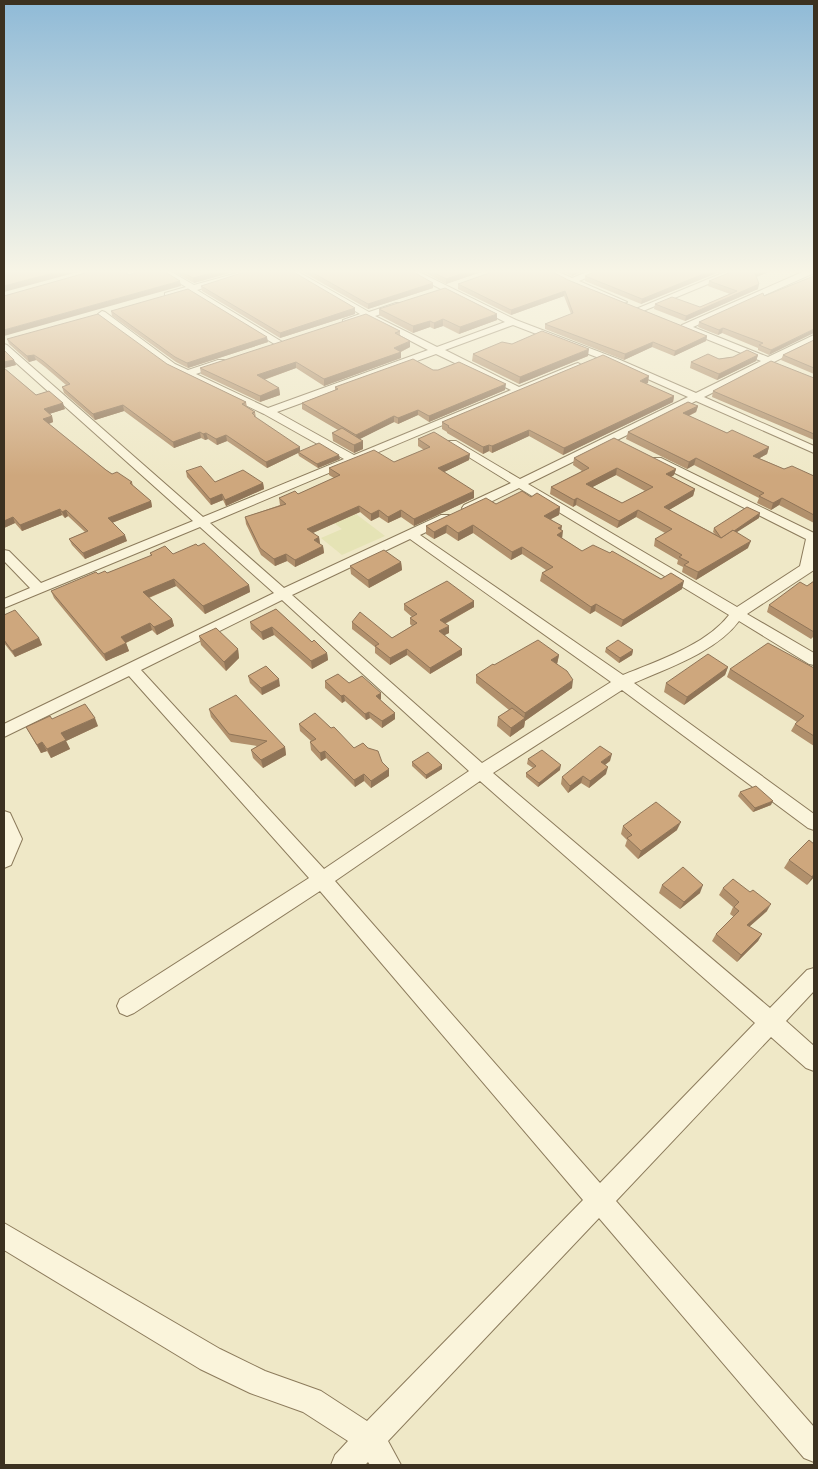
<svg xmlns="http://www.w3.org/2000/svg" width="818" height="1469" font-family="Lora,serif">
	<rect width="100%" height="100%" fill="#efe8c7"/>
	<polygon fill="#e5e3b5" points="356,514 385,536 342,555 321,538 342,529 334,523"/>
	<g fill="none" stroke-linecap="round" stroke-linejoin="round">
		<defs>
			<g id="minor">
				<polygon points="158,270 168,270 194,285 248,270 262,270 197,290 284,343 282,345 276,345 189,292 165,297 165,293 186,287"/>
				<path d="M 285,270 L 295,270 L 369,312 L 396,303 L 402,303 L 402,307 L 375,316 L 437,347 L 505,322 L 404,270 L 415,270 L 516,320 L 618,359 L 696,393 L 761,361 L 684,330 L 680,327 L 682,325 L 807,270 L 814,270 L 814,273 L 693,327 L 768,357 L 814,335 L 814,342 L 704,397 L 814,446 L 814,453 L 696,401 L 528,484 L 737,607 L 800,566 L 806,539 L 653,462 L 651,460 L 653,458 L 661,458 L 814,533 L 814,570 L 747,614 L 814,653 L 814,665 L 809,664 L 739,621 C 716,652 668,668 634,683 L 814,814 L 814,830 L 808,828 L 622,690 L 493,773 L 770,1008 L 807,970 L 814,968 L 814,991 L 786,1021 L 814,1046 L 814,1071 L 806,1068 L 771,1037 L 616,1201 L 814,1427 L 814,1462 L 804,1458 L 599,1218 L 388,1441 L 401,1465 L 370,1465 L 368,1462 L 365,1465 L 331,1465 L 335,1455 L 348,1441 L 303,1412 L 250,1393 L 200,1369 L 4,1250 L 4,1223 L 220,1349 L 265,1371 L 321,1391 L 367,1421 L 583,1200 L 320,891 L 134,1013 L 127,1016 L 120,1013 L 117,1006 L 120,999 L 309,878 L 129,676 L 4,737 L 4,724 L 274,593 L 200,527 L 4,608 L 4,599 L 30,588 L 4,561 L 4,550 L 9,551 L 41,583 L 193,521 L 4,352 L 4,344 L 7,345 L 203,517 L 344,459 L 264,414 L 169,368 L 98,314 L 102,311 L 105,312 L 175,364 L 188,370 L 218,360 L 224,360 L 224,364 L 196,374 L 268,408 L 428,350 L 367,318 L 346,325 L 343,324 L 343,320 L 360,314 ZM 513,325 L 612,363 L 688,397 L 520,479 L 456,441 L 448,441 L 446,443 L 511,483 L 464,505 L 462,508 L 464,511 L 472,511 L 519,488 L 729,615 C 706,645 657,661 623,675 L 420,535 L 449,521 L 451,518 L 449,515 L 441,515 L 284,588 L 210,523 L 583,366 L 578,363 L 575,364 L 519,387 L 445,350 ZM 436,354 L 511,390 L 354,455 L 277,412 ZM 410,539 L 611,682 L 482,763 L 292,595 ZM 282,600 L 469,771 L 324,869 L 141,670 ZM 480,781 L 755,1023 L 600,1183 L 335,881 Z"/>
				<polygon points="542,270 554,270 572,278 592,270 604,270 579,281 627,302 620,304"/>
				<polygon points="730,270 742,270 643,311 640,312 636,309"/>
				<polygon points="4,811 10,813 22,839 11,865 4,868"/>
			</g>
		</defs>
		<use href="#minor" stroke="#8c7b5c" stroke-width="2"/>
		<use href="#minor" fill="#faf4db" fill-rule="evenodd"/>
	</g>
	<g fill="#b1906c" fill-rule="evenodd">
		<polygon points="170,270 240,270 194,283"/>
		<polygon points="299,270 410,270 433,283 433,288 368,309"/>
		<polygon points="420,270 487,270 446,284"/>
		<polygon points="559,270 586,270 572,276"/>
		<polygon points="598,270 724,270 641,304 585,281 585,276"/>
		<polygon points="736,270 773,270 756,277 758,289 685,321 654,309 655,304 700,307 730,294 708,286 709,281"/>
		<polygon points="814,276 769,355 758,350 758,348 722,333 718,335 698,327 699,322"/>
		<polygon points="568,280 707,336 706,341 674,356 652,347 624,360 545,329 545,324 571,314 564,296 511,315 458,289 458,284"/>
		<polygon points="201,286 355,308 355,314 280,338 202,291"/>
		<polygon points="379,309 497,320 459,334 443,326 434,329 430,327 413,333 379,315"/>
		<polygon points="111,311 268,342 188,368 176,362 112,316"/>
		<polygon points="400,331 400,335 410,347 401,352 401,358 324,386 296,368 264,380 279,388 280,395 260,402 201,374 200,368"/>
		<polygon points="7,339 167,364 246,402 247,407 255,412 256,418 300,451 340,459 318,468 299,456 298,453 267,468 227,441 217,445 208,439 205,440 201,438 174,448 124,411 95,420 64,393 62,387 66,385 45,367 36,360 29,362 9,344"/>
		<polygon points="814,340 814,374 781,360 783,355"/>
		<polygon points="512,344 588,356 519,384 472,361 473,354"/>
		<polygon points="4,350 14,360 16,365 4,368 36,395 65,409 49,414 52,416 53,422 49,424 106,470 112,474 132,482 133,486 151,501 152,507 112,523 127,541 85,559 72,545 69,539 85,532 68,516 65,518 62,515 22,531 15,523 4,528"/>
		<polygon points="758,355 756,361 717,380 690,368 691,362 733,357"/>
		<polygon points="433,370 505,390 429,422 418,415 398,424 394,422 359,439 363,441 363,449 354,453 333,441 332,433 338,430 302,409 302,403 335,390 335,387"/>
		<polygon points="814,378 814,440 712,397 713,391"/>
		<polygon points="648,383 646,384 674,396 673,402 563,455 529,436 492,453 489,451 483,454 447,433 447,432 442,429 442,422"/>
		<polygon points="698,406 696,412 689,416 727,433 769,447 767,454 759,458 784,469 814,476 814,523 779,505 771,510 757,503 759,498 694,465 687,469 626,439 628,432"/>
		<polygon points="418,439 469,460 444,472 474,498 414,526 401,517 388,523 379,517 371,521 360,512 313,533 319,537 320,544 323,546 324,553 295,567 287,561 275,566 261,555 246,524 245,517 280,505 279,498 298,494 334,478 329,475 329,468 394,462 424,450 418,446"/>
		<path d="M 574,458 L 676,469 L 674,475 L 671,477 L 695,489 L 693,496 L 669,510 L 715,534 L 713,532 L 714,528 L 759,518 L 736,532 L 748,548 L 696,580 L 682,572 L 683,567 L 677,564 L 678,560 L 654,546 L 655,539 L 665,533 L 636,517 L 617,528 L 576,505 L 573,507 L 550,494 L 551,487 L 582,471 L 573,465 ZM 616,475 L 645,491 L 622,503 L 592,487 Z"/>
		<polygon points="186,471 215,482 263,483 264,489 226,506 223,500 211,505 187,477"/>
		<polygon points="531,497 560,507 559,515 551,519 561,530 562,538 582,551 661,579 682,589 621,627 595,611 590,614 540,581 542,573 546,570 522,554 511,560 473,533 458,541 446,533 434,539 426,534 426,526 496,504"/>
		<polygon points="150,553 173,554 249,585 250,592 205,614 176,586 149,598 172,619 174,626 157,635 152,630 126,643 129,651 106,661 54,598 51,591 98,574 107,573 151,556"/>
		<polygon points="401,562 402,570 369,588 351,574 350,566"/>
		<polygon points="814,581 814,636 811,639 767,612 769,605 807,586"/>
		<polygon points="474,601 474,607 445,624 449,633 444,635 462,649 462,655 430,674 407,655 390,665 375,653 375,647 352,629 352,622 392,638 412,626 410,624 410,618 412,617 404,610 404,604"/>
		<polygon points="276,609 312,642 327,653 328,660 312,669 274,635 263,640 251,629 250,622"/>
		<polygon points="4,615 39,638 42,645 15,657 4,643"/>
		<polygon points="199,636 238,649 239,658 226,671 201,645"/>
		<polygon points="606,648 633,650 632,655 619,663 605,652"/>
		<polygon points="559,655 557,664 572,688 525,721 524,727 510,737 497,726 498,717 509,710 476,683 476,675 494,665"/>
		<polygon points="728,667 725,675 684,705 664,692 666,683"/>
		<polygon points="814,668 814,746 791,731 795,724 797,722 727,677 730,669"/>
		<polygon points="248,676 280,686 262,695 250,683"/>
		<polygon points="325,681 349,683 381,699 380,700 395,713 395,719 382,728 370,718 366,720 345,701 342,703 325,688"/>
		<polygon points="209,709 285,747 286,755 263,768 253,758 251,750 257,746 231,742 211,717"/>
		<polygon points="52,719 98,726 66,741 70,749 51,758 47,751 41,753 26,727"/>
		<polygon points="299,724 331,728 354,748 382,762 389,776 371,788 364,781 355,787 326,758 321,761 311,750 310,742 311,741 300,731"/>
		<polygon points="528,759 560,770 538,787 526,777 526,773 533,768 527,764"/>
		<polygon points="610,761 605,765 606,774 589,788 581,783 568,793 561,784 562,777"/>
		<polygon points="412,762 442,769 426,779 412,766"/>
		<polygon points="740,792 771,805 753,812 738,796"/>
		<polygon points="623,826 677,830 638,859 625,846 627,840 621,834"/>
		<polygon points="789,860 814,877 807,885 784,868"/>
		<polygon points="662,885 700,893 680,909 659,893"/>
		<polygon points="723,888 767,911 749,927 762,934 758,941 737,962 712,941 716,934 734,917 730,914 733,907 719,895"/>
	</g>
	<g fill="#907558">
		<polygon points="65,270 85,270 4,292 4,286"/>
		<polygon points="222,270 240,270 194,283 193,278"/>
		<polygon points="473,270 487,270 446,284 446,279"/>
		<polygon points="575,270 586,270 572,276 573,271"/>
		<polygon points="713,270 724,270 641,304 642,299"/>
		<polygon points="763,270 773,270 754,278 755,273"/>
		<polygon points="180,281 181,286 4,336 4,330"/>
		<polygon points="433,283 433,288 368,309 368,304"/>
		<polygon points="759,284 758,289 685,321 686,316"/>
		<polygon points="565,291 564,296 511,315 511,310"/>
		<polygon points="355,308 355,314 280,338 280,333"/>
		<polygon points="497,314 497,320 459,334 460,327"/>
		<polygon points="443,319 443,326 434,329 434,323"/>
		<polygon points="430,321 430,327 413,333 413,326"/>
		<polygon points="723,328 722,333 718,335 719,330"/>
		<polygon points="814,329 814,333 769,355 771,350"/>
		<polygon points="707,336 706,341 674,356 675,351"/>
		<polygon points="267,337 268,342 188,368 187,363"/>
		<polygon points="410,341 410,347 400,352 401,352 401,358 324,386 324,379 394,348"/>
		<polygon points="653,342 652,347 624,360 625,354"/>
		<polygon points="589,349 588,356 519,384 520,377"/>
		<polygon points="34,355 36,360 29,362 27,356"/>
		<polygon points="758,355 756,361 717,380 719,374"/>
		<polygon points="14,360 16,365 4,368 4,362"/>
		<polygon points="296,362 296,368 257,382 257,375"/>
		<polygon points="649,376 648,383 638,387 640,381"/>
		<polygon points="506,384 505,390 429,422 429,416"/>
		<polygon points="279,388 280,395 260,402 260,396"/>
		<polygon points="674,396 673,402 563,455 564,448"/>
		<polygon points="63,403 65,409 46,415 44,409"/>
		<polygon points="123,405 124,411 95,420 93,414"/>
		<polygon points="698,406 696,412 681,419 683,413"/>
		<polygon points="418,410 418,415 398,424 398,418"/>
		<polygon points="52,416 53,422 45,425 43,419"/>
		<polygon points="394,416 394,422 356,441 356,435"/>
		<polygon points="529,430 529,436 492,453 492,446"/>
		<polygon points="200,432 201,438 174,448 173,442"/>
		<polygon points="206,433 208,439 205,440 203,434"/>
		<polygon points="226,435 227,441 217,445 216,439"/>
		<polygon points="363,441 363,449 354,453 354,445"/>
		<polygon points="489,445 489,451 483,454 483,447"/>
		<polygon points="300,447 300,453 298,452 298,453 267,468 266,462"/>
		<polygon points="769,447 767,454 751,463 753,456"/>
		<polygon points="470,454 469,460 438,475 438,468"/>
		<polygon points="339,455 340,459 318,468 317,464"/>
		<polygon points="696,458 694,465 687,469 689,462"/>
		<polygon points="617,468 616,475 585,491 586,484"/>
		<polygon points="676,469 674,475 664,481 666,474"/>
		<polygon points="263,483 264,489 226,506 225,500"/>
		<polygon points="695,489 693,496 662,514 664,507"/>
		<polygon points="474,491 474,498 414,526 414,519"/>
		<polygon points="222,494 223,500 211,505 210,499"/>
		<polygon points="577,498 576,505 573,507 574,500"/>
		<polygon points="782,498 779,505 771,510 773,503"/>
		<polygon points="151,501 152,507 109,524 108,518"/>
		<polygon points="359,506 360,512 308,535 307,529"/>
		<polygon points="560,507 559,515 543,523 544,516"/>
		<polygon points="60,509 62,515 22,531 20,525"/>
		<polygon points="66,510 68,516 65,518 62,512"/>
		<polygon points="379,510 379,517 371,521 371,514"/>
		<polygon points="401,510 401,517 388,523 388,517"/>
		<polygon points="638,510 636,517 617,528 619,521"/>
		<polygon points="760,513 759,518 720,543 722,539"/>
		<polygon points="13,517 15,523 4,528 4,521"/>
		<polygon points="447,525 446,533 434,539 434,532"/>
		<polygon points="473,525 473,533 458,541 458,533"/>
		<polygon points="562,526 561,532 563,531 562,539 556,542 558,528"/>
		<polygon points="125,535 127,541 85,559 83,553"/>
		<polygon points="319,537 320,544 314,540"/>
		<polygon points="751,541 748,548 696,580 698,572"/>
		<polygon points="323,546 324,553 295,567 295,560"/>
		<polygon points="522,547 522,554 511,560 512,552"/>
		<polygon points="286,554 287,561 275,566 274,559"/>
		<polygon points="401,562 402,570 369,588 368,580"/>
		<polygon points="174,579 176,586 145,599 143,592"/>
		<polygon points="684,581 682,589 621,627 623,620"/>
		<polygon points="249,585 250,592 205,614 203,606"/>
		<polygon points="474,601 474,607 440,626 440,620"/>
		<polygon points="596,604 595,611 590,614 591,607"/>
		<polygon points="172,619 174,626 157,635 154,627"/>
		<polygon points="150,623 152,630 123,644 121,637"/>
		<polygon points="449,626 449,633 439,638 439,631"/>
		<polygon points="272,627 274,635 263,640 261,632"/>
		<polygon points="39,638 42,645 15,657 12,651"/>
		<polygon points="126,643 129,651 106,661 104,654"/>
		<polygon points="238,649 239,658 226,671 224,662"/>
		<polygon points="407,649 407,655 390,665 390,658"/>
		<polygon points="462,649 462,655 430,674 430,668"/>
		<polygon points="633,650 632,655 619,663 620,658"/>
		<polygon points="327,653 328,660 312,669 311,661"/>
		<polygon points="559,655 557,664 551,660"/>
		<polygon points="728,667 725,675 684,705 687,697"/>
		<polygon points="279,679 280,686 262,695 261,688"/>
		<polygon points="573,680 572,688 525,721 524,727 510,737 511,728 524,719 525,713"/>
		<polygon points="381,693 381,699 376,703 376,696"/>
		<polygon points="344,695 345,701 342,703 341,696"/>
		<polygon points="369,712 370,718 366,720 365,714"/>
		<polygon points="395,713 395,719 382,728 382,721"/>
		<polygon points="95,718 98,726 66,741 70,749 51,758 47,749 61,733"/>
		<polygon points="42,742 47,751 41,753 37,745"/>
		<polygon points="285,747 286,755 263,768 261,760"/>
		<polygon points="325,751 326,758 321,761 320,753"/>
		<polygon points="612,754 610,761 599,769 601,762"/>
		<polygon points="442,765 442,769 426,779 426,775"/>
		<polygon points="561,765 560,770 538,787 539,783"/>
		<polygon points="608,767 606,774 589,788 590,781"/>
		<polygon points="389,769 389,776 371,788 371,781"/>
		<polygon points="364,774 364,781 355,787 354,780"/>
		<polygon points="583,776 581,783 568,793 570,786"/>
		<polygon points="773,801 771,805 753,812 755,808"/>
		<polygon points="681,822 677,830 638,859 641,851"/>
		<polygon points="814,874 814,877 807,885 812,877"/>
		<polygon points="703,885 700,893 680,909 684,902"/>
		<polygon points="771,904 767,911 743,932 747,925"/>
		<polygon points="762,934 758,941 737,962 741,955"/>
	</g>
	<g fill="#cea77d" stroke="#907558" fill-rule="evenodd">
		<polygon points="4,270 65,270 4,286"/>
		<polygon points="96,270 122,270 129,275 142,270 162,270 180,281 4,330 4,296"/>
		<polygon points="178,270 222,270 193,278"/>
		<polygon points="251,270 290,270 355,308 280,333 201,286"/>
		<polygon points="308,270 410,270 433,283 368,304"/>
		<polygon points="429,270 473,270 446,279"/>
		<polygon points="498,270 549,270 568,280 707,336 675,351 653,342 625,354 545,324 573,313 565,291 511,310 458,284"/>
		<polygon points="598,270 713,270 642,299 585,276"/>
		<polygon points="736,270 763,270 755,273 759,284 686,316 655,304 672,297 700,307 737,291 709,281"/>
		<polygon points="814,276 814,329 771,350 759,345 763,343 723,328 719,330 699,322 763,293 764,296"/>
		<polygon points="445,288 497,314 460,327 443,319 434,323 430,321 413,326 379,309"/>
		<polygon points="188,289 267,337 187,363 175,357 111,311"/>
		<polygon points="98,314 167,364 246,402 242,404 255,412 252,413 255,416 254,416 300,447 266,462 226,435 216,439 206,433 203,434 200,432 173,442 123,405 93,414 62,387 70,384 43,361 34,355 27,356 7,339"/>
		<polygon points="366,314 400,331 395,333 410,341 394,348 401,352 324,379 296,362 257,375 279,388 260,396 200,368"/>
		<polygon points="542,331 589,349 520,377 473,354 502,342 512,344"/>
		<polygon points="814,340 814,368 783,355"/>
		<polygon points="4,350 14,360 4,362"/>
		<polygon points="747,350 758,355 719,374 691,362 708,354 719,359 733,357"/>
		<polygon points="603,355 649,376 640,381 674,396 564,448 529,430 492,446 489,445 483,447 448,427 449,426 442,422"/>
		<polygon points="413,359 433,370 438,370 459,362 506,384 429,416 418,410 398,418 394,416 356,435 302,403 338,389 335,387"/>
		<polygon points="771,361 814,378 814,434 713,391"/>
		<polygon points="4,368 36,395 49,391 63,403 44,409 52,416 43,419 106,470 112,474 117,472 132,482 130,483 151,501 108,518 125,535 83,553 69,539 88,531 66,510 62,512 60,509 20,525 13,517 4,521"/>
		<polygon points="688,402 698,406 683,413 727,433 732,430 769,447 753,456 784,469 792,466 814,476 814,515 782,498 773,503 759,496 764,493 696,458 689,462 628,432"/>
		<polygon points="342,428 363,441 354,445 332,433"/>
		<polygon points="434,432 470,454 438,468 474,491 414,519 401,510 388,517 379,510 371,514 359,506 307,529 319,537 314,540 323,546 295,560 286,554 274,559 260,548 245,517 286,504 279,498 295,491 298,494 340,475 329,468 374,450 394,462 430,447 418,439"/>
		<path d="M 614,438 L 676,469 L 666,474 L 695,489 L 664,507 L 721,538 L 733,530 L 751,541 L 698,572 L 684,565 L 689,562 L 679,557 L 682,555 L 655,539 L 672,529 L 638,510 L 619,521 L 577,498 L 574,500 L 551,487 L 589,468 L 574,458 ZM 617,468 L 653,487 L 622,503 L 586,484 Z"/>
		<polygon points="319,443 339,455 317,464 298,452"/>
		<polygon points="201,466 215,482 243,470 263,483 225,500 222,494 210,499 186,471"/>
		<polygon points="522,491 531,497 537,493 560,507 544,516 562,526 558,528 563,531 557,535 582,551 593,545 610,553 612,551 661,579 671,573 684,581 623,620 596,604 591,607 542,573 553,567 522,547 512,552 473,525 458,533 447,525 434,532 426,526 486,498 496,504"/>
		<polygon points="747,507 760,513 734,531 733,530 721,538 714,528"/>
		<polygon points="204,543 249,585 203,606 174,579 143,592 172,619 154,627 150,623 121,637 126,643 104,654 51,591 96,572 98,574 105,571 107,573 152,555 150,553 165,546 173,554 196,544 198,546"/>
		<polygon points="384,550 401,562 368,580 350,566"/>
		<polygon points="447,581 474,601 440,620 449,626 439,631 462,649 430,668 407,649 390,658 375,646 379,644 352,622 360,612 392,638 417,623 410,618 417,614 404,604"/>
		<polygon points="814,581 814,632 769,605 800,582 807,586"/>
		<polygon points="276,609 312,642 314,640 327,653 311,661 272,627 261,632 250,622"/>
		<polygon points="15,610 39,638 12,651 4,640 4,615"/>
		<polygon points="216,628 238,649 224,662 199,636"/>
		<polygon points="538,640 559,655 551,660 567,671 573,680 525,713 476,675 493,664 494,665"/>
		<polygon points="618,640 633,650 620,658 606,648"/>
		<polygon points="768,643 814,668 814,736 795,724 804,716 730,669"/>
		<polygon points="708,654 728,667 687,697 666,683"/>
		<polygon points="266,666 279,679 261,688 248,676"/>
		<polygon points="338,674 349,683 362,676 381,693 376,696 395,713 382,721 369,712 365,714 344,695 341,696 325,681"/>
		<polygon points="236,695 285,747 261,760 251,750 267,741 229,734 209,709"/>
		<polygon points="85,704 95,718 61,733 66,740 47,749 42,742 37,745 26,727 50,716 52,719"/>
		<polygon points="512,708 525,718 511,728 498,717"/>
		<polygon points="315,713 331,728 334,727 354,748 363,743 368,748 378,751 382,762 389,769 371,781 364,774 354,780 325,751 320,753 310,742 316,739 299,724"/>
		<polygon points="600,746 612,754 601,762 608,767 590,781 583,776 570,786 562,777"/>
		<polygon points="542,750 561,765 539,783 526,773 536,766 528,759"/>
		<polygon points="428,752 442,765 426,775 412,762"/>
		<polygon points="756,786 773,801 755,808 740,792"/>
		<polygon points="656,802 681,822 641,851 627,838 632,835 623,826"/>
		<polygon points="809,840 814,844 814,874 812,877 789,860"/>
		<polygon points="683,867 703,885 684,902 662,885"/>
		<polygon points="733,879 750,892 753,890 771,904 747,925 762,934 741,955 716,934 739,911 734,907 739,902 723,888"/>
	</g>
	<linearGradient id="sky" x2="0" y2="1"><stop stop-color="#8fbad7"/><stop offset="0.57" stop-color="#f8f5e6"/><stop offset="1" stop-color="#f8f5e6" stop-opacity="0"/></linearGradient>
	<rect width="818" height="476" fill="url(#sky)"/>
	<rect width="818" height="1469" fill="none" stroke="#3c3120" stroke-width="10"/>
</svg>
